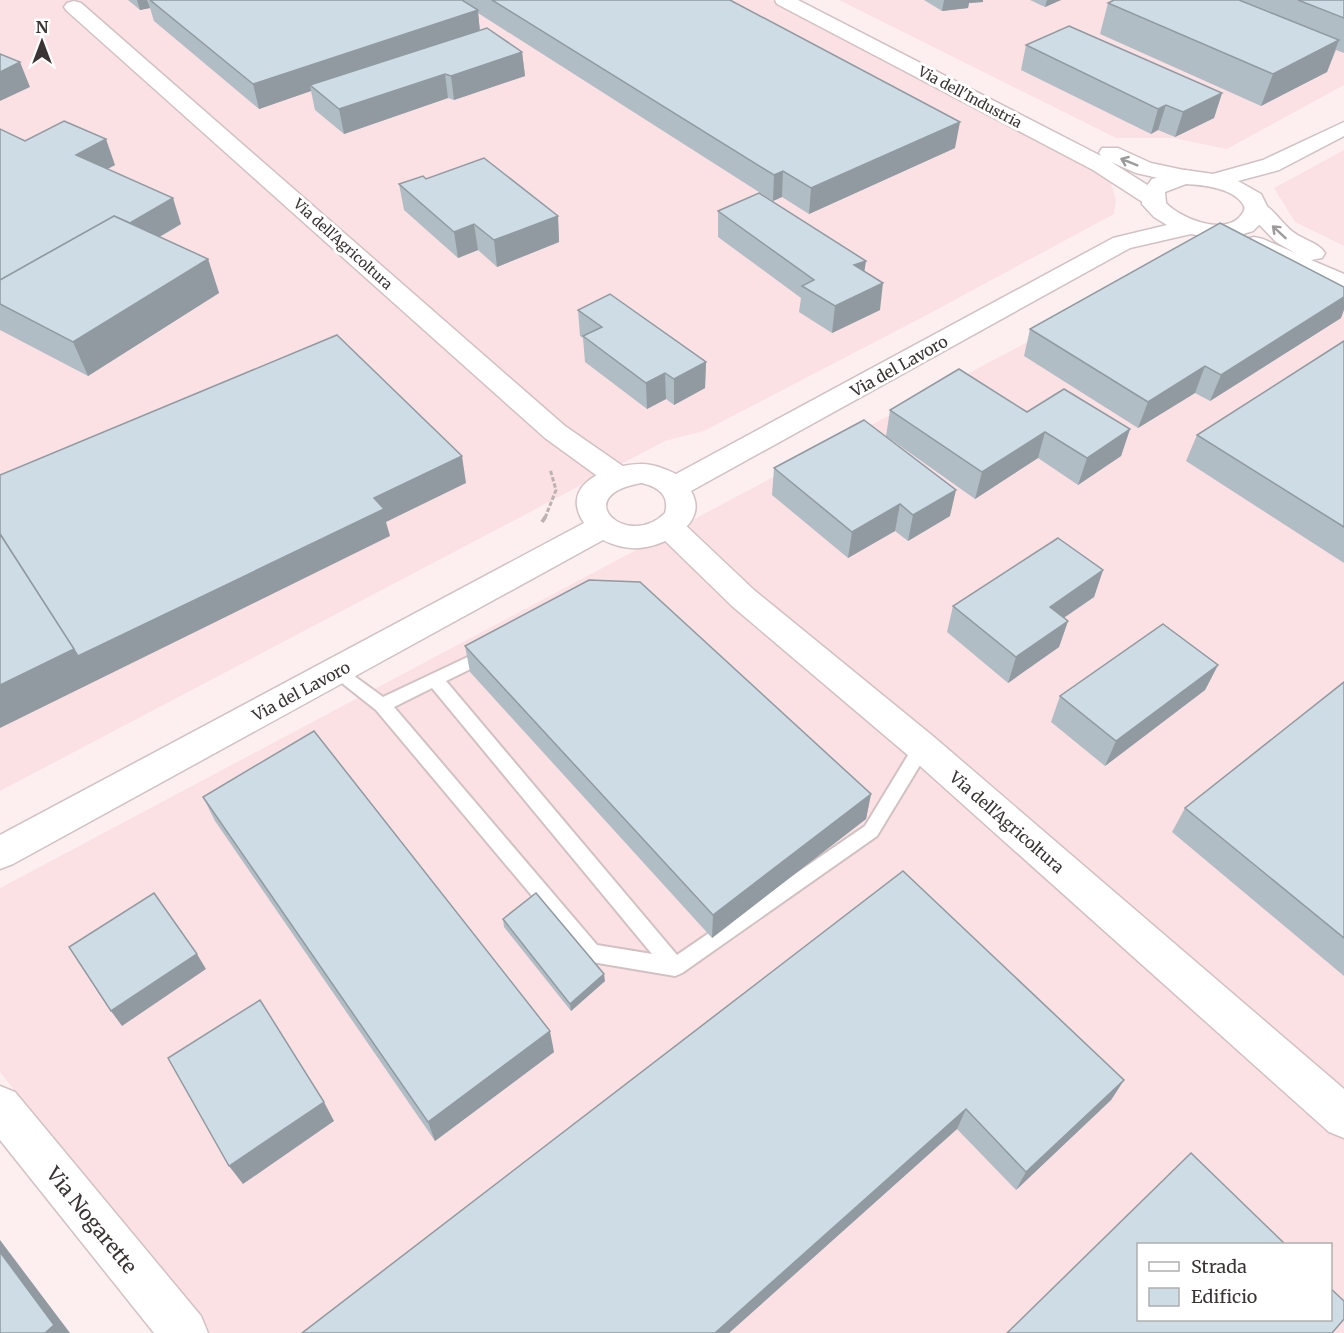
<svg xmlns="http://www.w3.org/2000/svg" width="1344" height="1333" font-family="Merriweather,serif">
	<rect width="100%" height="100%" fill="#fdeff0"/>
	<g fill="#fbe1e4" fill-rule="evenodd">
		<polygon points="0,0 771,0 1082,162 1110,180 1116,200 1114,214 923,317 704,431 665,441 0,791"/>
		<polygon points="839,0 1344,0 1344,85 1227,149 1173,138 1116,138"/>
		<polygon points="1344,150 1344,246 1295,222 1274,188"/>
		<path d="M 1212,244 L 1344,311 L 1344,1333 L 208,1333 L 0,1072 L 0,888 ZM 1138,1244 L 1330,1244 L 1330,1320 L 1138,1320 Z"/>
	</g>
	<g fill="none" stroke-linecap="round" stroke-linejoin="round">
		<defs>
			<path id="service" d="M 489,647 L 495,649 L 497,653 L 495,657 L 446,681 L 677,955 L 865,826 L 916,742 L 928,742 L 931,747 L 877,836 L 682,973 L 675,976 L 592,962 L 585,959 L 376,710 L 328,672 L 330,667 L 342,667 L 383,697 ZM 432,688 L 652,954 L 597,945 L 394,707 Z"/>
			<g id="minor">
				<polygon points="775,0 798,0 1101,156 1099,153 1102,148 1118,148 1151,163 1193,172 1196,177 1193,182 1185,184 1136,173 1111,162 1160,193 1164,198 1160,203 1144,203 1093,170 777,4"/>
				<polygon points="74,1 81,3 565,426 627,469 631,476 627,483 617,486 607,483 545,438 67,11 64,7 67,3"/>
				<polygon points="669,517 680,520 754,590 934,737 1344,1089 1344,1138 1329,1132 910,757 732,606 658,534 654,527 658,520"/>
				<polygon points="0,1086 15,1092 201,1316 208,1333 154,1333 0,1140"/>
			</g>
			<path id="tertiary" d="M 1256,201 C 1272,205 1280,222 1293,232 C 1303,240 1318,242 1325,253 L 1322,258 L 1311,260 L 1344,274 L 1344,290 L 1245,249 L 1242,244 L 1245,239 L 1254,237 L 1263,239 L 1295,253 L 1276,242 L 1248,213 L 1244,208 L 1248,203 Z"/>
			<path id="primary" d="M 1344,122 L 1344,136 L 1279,170 L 1238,181 L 1261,194 L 1268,208 L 1261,223 L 1253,231 L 1240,235 L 1218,239 L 1191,234 L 1130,248 L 691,491 C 710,523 666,546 639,548 C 627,549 613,545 603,540 L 13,864 L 0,869 L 0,835 L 584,523 C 558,484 608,465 640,464 C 651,463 666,469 676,474 L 1113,238 L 1167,225 L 1154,217 L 1142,204 L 1143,191 L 1152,179 L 1185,170 L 1213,174 L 1263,160 ZM 1186,184 C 1204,185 1237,188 1245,208 C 1234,240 1182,220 1166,203 L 1165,192 ZM 642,483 C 658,487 670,495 665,513 C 627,551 567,495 642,483 Z"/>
		</defs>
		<use href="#service" stroke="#d2c1c3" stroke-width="4"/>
		<use href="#minor" stroke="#d2c1c3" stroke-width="3"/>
		<use href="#tertiary" stroke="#d2c1c3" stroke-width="3"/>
		<use href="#primary" stroke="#d2c1c3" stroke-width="3"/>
		<polyline stroke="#bdb2b2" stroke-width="3" stroke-dasharray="4.5 2" stroke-linecap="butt" points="545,518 556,490 550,469"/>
		<polyline stroke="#bdb2b2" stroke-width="4" stroke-dasharray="6 3" stroke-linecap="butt" points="542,522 546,516"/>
		<use href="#service" fill="#fff" fill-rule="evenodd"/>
		<use href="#minor" fill="#fff" fill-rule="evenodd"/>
		<use href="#tertiary" fill="#fff" fill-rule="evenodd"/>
		<use href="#primary" fill="#fff" fill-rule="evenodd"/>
	</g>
	<g fill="#b1bdc5">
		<polygon points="128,0 730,0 955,148 809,214 782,197 773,201 478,13 480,30 522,52 525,76 454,100 448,98 344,134 315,110 311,91 259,109 154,21 150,8 140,10"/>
		<polygon points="924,0 983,0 983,2 969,3 968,8 942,11"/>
		<polygon points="1030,0 1061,0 1045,7"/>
		<polygon points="1114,0 1344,0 1344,53 1336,50 1327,72 1261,106 1100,34 1108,3"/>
		<polygon points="1026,45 1222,93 1214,118 1175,137 1158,130 1151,134 1021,70"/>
		<polygon points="0,129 25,141 115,165 107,169 181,224 160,237 208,259 219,293 88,376 0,330"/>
		<polygon points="426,179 558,216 559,242 497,267 478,250 458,258 404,210 399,184"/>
		<polygon points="718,211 864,271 880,310 832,333 799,312 801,298 718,237"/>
		<polygon points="578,310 706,362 705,388 674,405 666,399 647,409 585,362 583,338 580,336"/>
		<polygon points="1341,318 1210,401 1195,393 1138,428 1024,356 1030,329"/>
		<polygon points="1344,341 1344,563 1186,461 1197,435"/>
		<polygon points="890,410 1027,412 1130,429 1121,456 1078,485 1038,458 975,499 886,436"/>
		<polygon points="774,468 950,516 908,541 895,531 848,558 772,495"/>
		<polygon points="1103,570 1094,597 1064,618 1068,621 1059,647 1008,683 947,632 953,606"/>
		<polygon points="465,646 871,794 866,819 712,938 470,672"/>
		<polygon points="1218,665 1205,690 1105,766 1051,722 1060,696"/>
		<polygon points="1344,682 1344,976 1172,832 1185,808"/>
		<polygon points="203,797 554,1052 435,1141 215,821"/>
		<polygon points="903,871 1124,1080 1111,1100 1016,1190 957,1129 729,1333 302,1333"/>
		<polygon points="503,919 605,981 571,1011 504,927"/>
	</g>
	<g fill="#909aa0">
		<polygon points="137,0 147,0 150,8 140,10"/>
		<polygon points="944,0 983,0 983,2 969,3 968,8 942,11"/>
		<polygon points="1047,0 1061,0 1045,7"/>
		<polygon points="478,10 480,34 310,85 311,91 259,109 253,84"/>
		<polygon points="1339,40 1327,72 1261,106 1273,74"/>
		<polygon points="522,52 525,76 454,100 451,76"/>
		<polygon points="20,62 30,87 0,101 0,72"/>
		<polygon points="445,74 448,98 344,134 339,109"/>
		<polygon points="1222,93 1214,118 1175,137 1183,112"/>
		<polygon points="1166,105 1158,130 1151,134 1158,109"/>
		<polygon points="960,122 955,148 809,214 811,188"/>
		<polygon points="106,139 115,165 85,181 76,155"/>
		<polygon points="783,171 782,197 773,201 774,175"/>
		<polygon points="173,198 181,224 133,252 124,226"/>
		<polygon points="558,216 559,242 497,267 494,240"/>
		<polygon points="474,224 478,250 458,258 454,232"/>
		<polygon points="208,259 219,293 88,376 73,342"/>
		<polygon points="866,261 862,287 854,265"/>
		<polygon points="883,283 880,310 832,333 835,306"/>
		<polygon points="1344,297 1344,310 1341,318 1210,401 1221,375"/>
		<polygon points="706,362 705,388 674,405 674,379"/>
		<polygon points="1205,366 1195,393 1138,428 1148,402"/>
		<polygon points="665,373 666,399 647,409 646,383"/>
		<polygon points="1130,429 1121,456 1078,485 1087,458"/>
		<polygon points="1045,432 1038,458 975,499 982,472"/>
		<polygon points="462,456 466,483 386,522 390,536 0,728 0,685 374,498"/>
		<polygon points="956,490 950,516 908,541 913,515"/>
		<polygon points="900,504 895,531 848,558 852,532"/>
		<polygon points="1103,570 1094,597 1041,633 1050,607"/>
		<polygon points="1068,621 1059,647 1008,683 1016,657"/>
		<polygon points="1218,665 1205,690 1105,766 1116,741"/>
		<polygon points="871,794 866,819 712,938 713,915"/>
		<polygon points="197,954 206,969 122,1026 111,1011"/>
		<polygon points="604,974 605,981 571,1011 570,1004"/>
		<polygon points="550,1031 554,1052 435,1141 428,1122"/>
		<polygon points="1124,1080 1111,1100 1016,1190 1026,1172"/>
		<polygon points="324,1102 334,1121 243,1184 229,1166"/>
		<polygon points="966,1109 957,1129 729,1333 715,1333"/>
		<polygon points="0,1240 70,1333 45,1333 0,1252"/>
	</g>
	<g fill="#cedce5" stroke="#909aa0" stroke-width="1.5">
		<polygon points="150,0 462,0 478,10 253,84"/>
		<polygon points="492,0 730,0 960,122 811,188 783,171 774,175"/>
		<polygon points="1114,0 1239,0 1339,40 1273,74 1108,3"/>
		<polygon points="1298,0 1344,0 1344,18"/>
		<polygon points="1069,26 1222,93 1183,112 1166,105 1158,109 1026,45"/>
		<polygon points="487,28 522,52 451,76 445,74 339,109 310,85"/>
		<polygon points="0,54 20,62 0,72"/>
		<polygon points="64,121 106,139 76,155 173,198 130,223 114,216 0,280 0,129 25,141"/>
		<polygon points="484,158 558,216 494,240 474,224 454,232 399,184 423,176 426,179"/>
		<polygon points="759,193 866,261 854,265 883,283 835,306 802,286 814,280 718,211"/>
		<polygon points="114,216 208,259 73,342 0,304 0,280"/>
		<polygon points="1220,223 1344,287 1344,297 1221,375 1205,366 1148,402 1030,329"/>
		<polygon points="610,294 706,362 674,379 665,373 646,383 583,336 602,327 578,310"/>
		<polygon points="337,335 462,456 374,498 384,509 78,656 0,534 0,475"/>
		<polygon points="1344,341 1344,527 1197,435"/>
		<polygon points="959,369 1027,412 1064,389 1130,429 1087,458 1045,432 982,472 890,410"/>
		<polygon points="864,420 956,490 913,515 900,504 852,532 774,468"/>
		<polygon points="0,534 74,649 0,685"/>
		<polygon points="1058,538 1103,570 1050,607 1068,621 1016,657 953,606"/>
		<polygon points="589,580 640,582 871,794 713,915 465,646"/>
		<polygon points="1163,624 1218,665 1116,741 1060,696"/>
		<polygon points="1344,682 1344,938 1185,808"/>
		<polygon points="314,731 550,1031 428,1122 203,797"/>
		<polygon points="903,871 1124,1080 1026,1172 966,1109 715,1333 302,1333"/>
		<polygon points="154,893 197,954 111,1011 69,947"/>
		<polygon points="536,893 604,974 570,1004 503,919"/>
		<polygon points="260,1000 324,1102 229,1166 168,1058"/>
		<polygon points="1191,1153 1286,1245 1138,1245 1138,1320 1330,1320 1330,1288 1344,1301 1344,1319 1332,1333 1007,1333"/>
		<polygon points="0,1252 54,1325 45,1333 0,1333"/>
	</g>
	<defs><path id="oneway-shaft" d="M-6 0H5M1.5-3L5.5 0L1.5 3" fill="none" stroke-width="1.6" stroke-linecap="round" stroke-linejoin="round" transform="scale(1.5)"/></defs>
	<g stroke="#9c9a9a">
		<use href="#oneway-shaft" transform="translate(1129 162) rotate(-158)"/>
		<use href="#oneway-shaft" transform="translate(1279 232) rotate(-137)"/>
	</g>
	<g text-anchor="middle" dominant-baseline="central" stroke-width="6" stroke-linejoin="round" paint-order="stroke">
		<g font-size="14" fill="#3a3434" stroke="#fff">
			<text transform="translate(970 97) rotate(28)">Via dell'Industria</text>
			<text transform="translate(343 244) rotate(42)">Via dell'Agricoltura</text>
		</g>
		<g font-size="16" fill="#3a3434" stroke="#fff">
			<text transform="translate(899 366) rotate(-29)">Via del Lavoro</text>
			<text transform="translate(301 691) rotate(-28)">Via del Lavoro</text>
			<text transform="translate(1007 822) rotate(41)">Via dell'Agricoltura</text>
		</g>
		<g font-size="20" fill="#3a3434" stroke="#fff">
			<text transform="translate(92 1220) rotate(51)">Via Nogarette</text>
		</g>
	</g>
	<rect x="1137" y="1243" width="195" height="78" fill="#ffffff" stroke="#b0aeae" stroke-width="1.5"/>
	<rect x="1149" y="1262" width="30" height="9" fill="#ffffff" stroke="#b0aeae" stroke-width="1.5"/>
	<text x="1191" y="1273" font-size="18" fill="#3a3434">Strada</text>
	<rect x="1149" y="1288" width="30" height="18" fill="#cedce5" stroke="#b0aeae" stroke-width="1.5"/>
	<text x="1191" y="1303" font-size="18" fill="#3a3434">Edificio</text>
	<g transform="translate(42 42)" stroke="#ffffff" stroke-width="4.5" paint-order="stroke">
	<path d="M0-4.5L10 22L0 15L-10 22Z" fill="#3a3434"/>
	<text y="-9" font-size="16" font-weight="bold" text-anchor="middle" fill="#3a3434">N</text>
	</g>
</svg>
